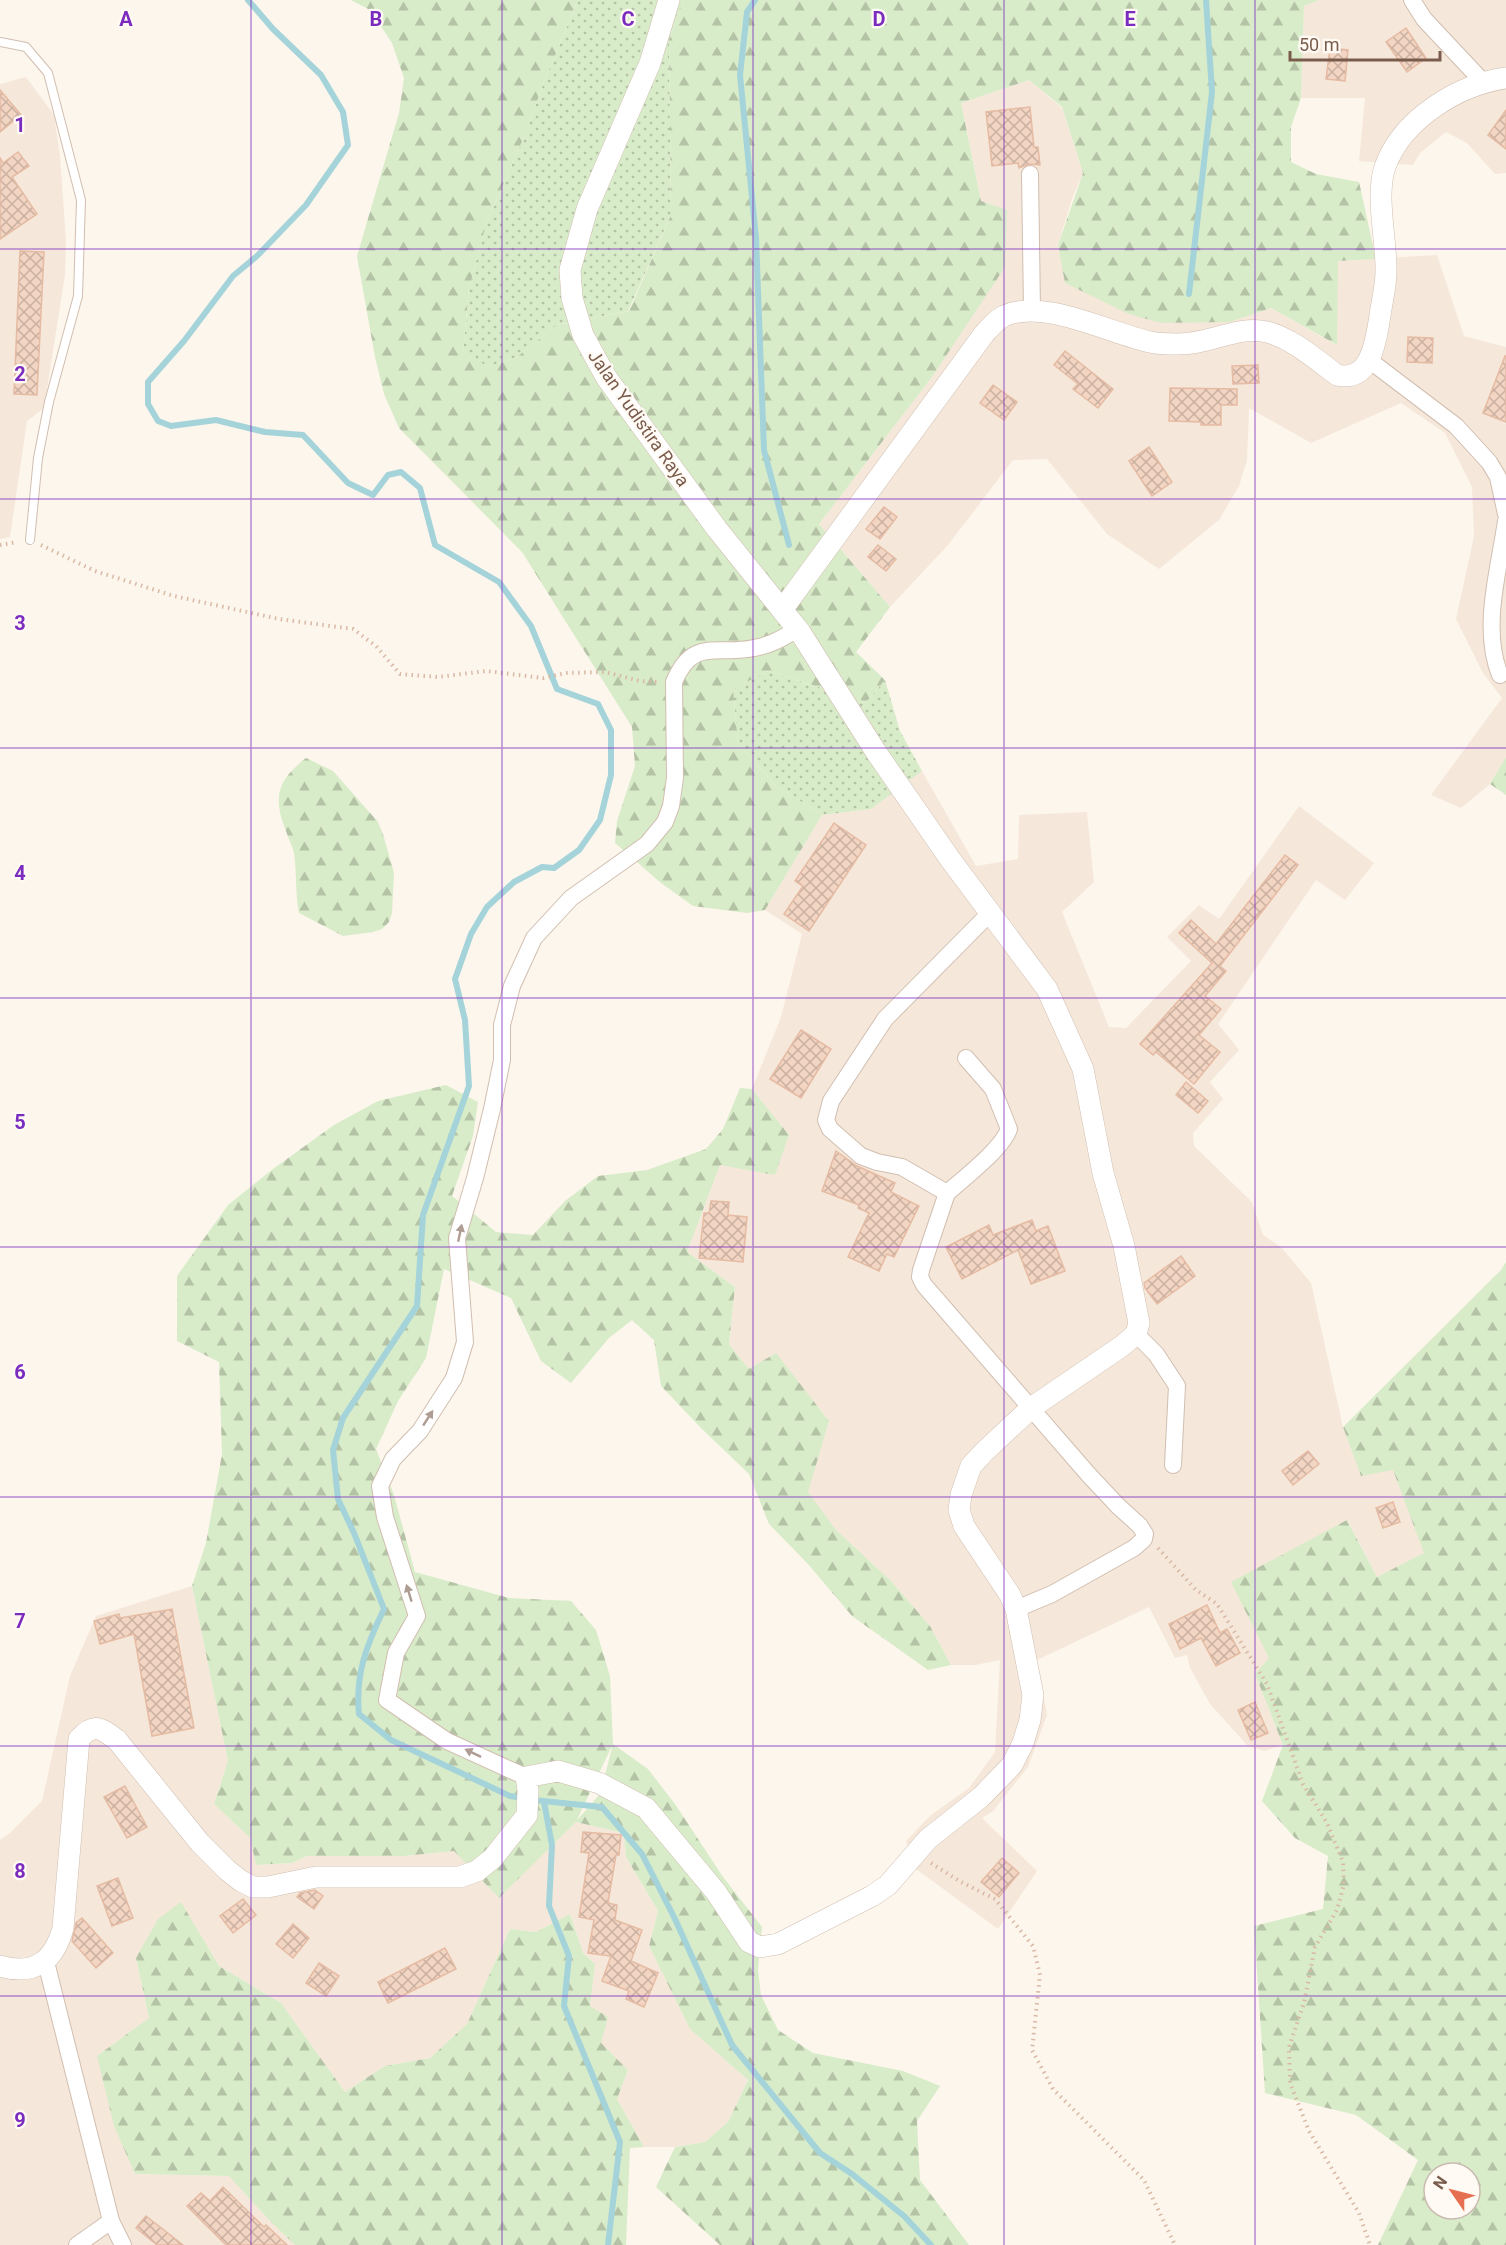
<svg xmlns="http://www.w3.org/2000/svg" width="1506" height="2245" font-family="Roboto,sans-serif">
	<defs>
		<pattern id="grass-dots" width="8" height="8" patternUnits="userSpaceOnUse" patternTransform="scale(1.5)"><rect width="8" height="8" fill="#d8ecc9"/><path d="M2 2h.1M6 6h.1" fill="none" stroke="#b4c2a5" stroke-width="1.8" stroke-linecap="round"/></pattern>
		<pattern id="forest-firs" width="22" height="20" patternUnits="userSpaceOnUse" patternTransform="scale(1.5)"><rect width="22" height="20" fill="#d8ecc9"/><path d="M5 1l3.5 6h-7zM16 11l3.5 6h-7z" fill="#b4c2a5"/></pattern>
		<pattern id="building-cross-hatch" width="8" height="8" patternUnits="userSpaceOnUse" patternTransform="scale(1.5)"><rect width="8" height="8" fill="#f3d5c3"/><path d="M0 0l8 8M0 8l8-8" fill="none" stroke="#cab0a1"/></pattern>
	</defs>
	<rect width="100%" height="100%" fill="#fdf6ec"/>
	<g fill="#f5e8da">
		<polygon points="1319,0 1506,0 1506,173 1495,174 1467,143 1446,132 1420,153 1413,165 1359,161 1365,98 1301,98 1304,6"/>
		<polygon points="26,77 54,115 60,156 66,240 65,275 44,408 27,421 10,537 0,539 0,84"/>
		<polygon points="1029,80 1062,108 1083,173 1072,199 1058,245 1066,283 1230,322 1271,308 1336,345 1337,261 1437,255 1464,336 1506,347 1506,757 1490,784 1461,808 1431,795 1502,698 1483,673 1456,619 1474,536 1472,487 1445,433 1401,403 1311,443 1249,408 1247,460 1239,486 1219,520 1159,569 1107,534 1047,459 1013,460 948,545 890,607 819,524 932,377 981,201 961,103"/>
		<polygon points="922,771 976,866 1018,859 1019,815 1087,812 1094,882 1062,912 1109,1027 1126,1028 1191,961 1167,937 1199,905 1219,919 1299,806 1374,863 1345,900 1316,880 1218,1024 1239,1050 1210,1082 1223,1099 1193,1133 1194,1146 1252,1202 1263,1235 1281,1247 1311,1283 1343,1427 1361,1475 1393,1469 1425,1553 1377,1577 1348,1521 1269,1659 1255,1674 1283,1745 1264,1751 1247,1745 1210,1704 1190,1668 1187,1655 1175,1658 1149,1607 1037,1660 1047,1715 1028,1767 993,1811 982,1818 1037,1871 998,1929 916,1869 906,1841 931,1815 969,1788 995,1752 1000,1660 975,1665 951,1665 930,1626 891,1581 836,1530 807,1492 829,1421 776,1354 749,1369 729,1344 735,1287 687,1252 720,1165 789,1135 752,1089 781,1017 802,934 765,910 822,815 871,809"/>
		<polygon points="192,1586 228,1761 214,1804 250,1838 256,1865 292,1863 307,1856 404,1856 454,1851 499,1898 576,1822 619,1832 624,1837 626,1857 658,1911 649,1946 690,2029 748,2080 728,2122 705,2142 675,2147 644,2147 617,2099 628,2070 600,2043 590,2006 595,1964 583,1953 570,1914 536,1932 510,1929 467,2024 430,2058 385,2066 345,2092 281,2003 219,1966 181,1903 136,1958 149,2018 97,2056 135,2174 230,2176 270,2221 295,2245 0,2245 0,1840 10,1833 42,1801 70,1676 96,1616"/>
	</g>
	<g fill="url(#grass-dots)">
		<polygon points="578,0 684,0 669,39 671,215 628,311 557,325 517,357 488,367 463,352 469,288 486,224 523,139 544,82"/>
		<polygon points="768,671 866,702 885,680 900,731 922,771 871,809 822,815 775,785 738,743 733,689"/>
	</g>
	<g fill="url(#forest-firs)" fill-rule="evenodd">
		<polygon points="351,0 578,0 544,82 523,139 486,224 469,288 463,351 488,367 517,357 557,325 629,311 671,215 669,39 684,0 1319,0 1304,6 1301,98 1291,127 1291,162 1316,174 1359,182 1376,259 1338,261 1337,345 1271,308 1230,322 1161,323 1129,314 1065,283 1058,245 1083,173 1062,107 1029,80 961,103 981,201 1007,210 1005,267 932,377 819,524 890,607 856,652 885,680 866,702 768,671 733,689 738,743 775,785 822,815 765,910 747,913 693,906 661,883 615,843 617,821 635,766 632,727 522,552 399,428 384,394 375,357 357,256 399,113 404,78 392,43 370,10"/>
		<polygon points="1506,757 1506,795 1490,784"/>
		<path d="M 306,758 L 333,771 L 378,822 L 383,834 L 394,873 L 392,913 L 389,922 L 382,929 L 373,932 L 343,936 L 299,913 C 295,893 297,873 294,853 C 292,845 288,838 286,831 C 272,796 278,780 306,758 Z"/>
		<path d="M 446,1085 L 478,1102 L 473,1136 L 452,1196 L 496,1232 L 533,1235 L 565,1201 L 598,1176 L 647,1170 L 706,1149 L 723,1129 L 740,1088 L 752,1089 L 789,1135 L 775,1175 L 720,1165 L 687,1252 L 735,1287 L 729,1344 L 749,1369 L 776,1353 L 829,1421 L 808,1492 L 836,1530 L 891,1581 L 930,1626 L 951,1665 L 928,1670 L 852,1616 L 808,1564 L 769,1524 L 749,1474 L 703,1430 L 661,1386 L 654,1340 L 632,1320 L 609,1338 L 571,1383 L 541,1361 L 511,1298 L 444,1269 L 426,1358 L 398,1401 L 376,1449 L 394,1495 L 415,1572 L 509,1598 L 571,1601 L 596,1630 L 610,1676 L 613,1744 L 648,1769 L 675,1804 L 723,1877 L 762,1927 L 758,1970 L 761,1995 L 778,2030 L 813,2053 L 903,2071 L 940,2086 L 917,2121 L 920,2180 L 969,2245 L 720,2245 L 656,2187 L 675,2147 L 705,2142 L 728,2122 L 748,2080 L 690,2029 L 649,1946 L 658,1911 L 626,1857 L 624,1837 L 619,1832 L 576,1822 L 499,1898 L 454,1851 L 404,1856 L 307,1856 L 292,1863 L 256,1865 L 250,1838 L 214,1804 L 228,1761 L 192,1586 L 206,1543 L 222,1454 L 219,1362 L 177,1341 L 177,1276 L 228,1205 L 273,1169 L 334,1125 L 378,1101 ZM 612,1748 L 600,1794 L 577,1820 L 611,1748 Z"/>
		<path d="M 1506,1262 L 1506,2245 L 1378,2245 L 1418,2160 L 1356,2115 L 1265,2093 L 1254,1926 L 1323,1909 L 1328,1856 L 1295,1838 L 1262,1801 L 1283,1745 L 1255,1674 L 1269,1658 L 1231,1582 L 1347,1520 L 1377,1577 L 1424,1553 L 1393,1470 L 1361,1476 L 1343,1427 L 1501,1270 ZM 1434,2173 L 1470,2173 L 1470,2209 L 1434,2209 Z"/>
		<polygon points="181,1902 219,1966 281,2003 345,2092 385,2066 430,2058 467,2024 510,1929 536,1932 570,1914 583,1953 595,1964 590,2006 608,2017 601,2043 628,2070 617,2099 644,2147 630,2148 626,2245 295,2245 270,2221 229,2176 135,2174 114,2126 97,2056 149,2018 136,1958 158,1919"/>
	</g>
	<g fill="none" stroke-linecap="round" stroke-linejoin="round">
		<g stroke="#a5d3da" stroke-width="6">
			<path d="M 248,0 L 273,29 L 321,75 L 343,112 L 348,145 L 306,205 L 257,256 L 233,276 L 184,341 L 148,382 L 148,404 L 158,421 L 171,426 L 216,420 L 265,432 L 303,435 L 348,483 L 373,495 L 388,475 L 401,472 L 420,488 L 435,545 L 499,582 L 531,626 L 557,689 L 598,704 L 611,730 L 611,775 L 600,820 L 579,850 L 554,868 L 542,867 L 514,882 L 487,907 L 471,934 L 455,979 L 465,1020 L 469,1086 L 423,1215 L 417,1306 L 343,1418 L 333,1450 L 338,1499 L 354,1533 L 384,1609 C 367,1644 355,1674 359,1714 L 391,1740 L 510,1796 L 523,1798"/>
			<polyline points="755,0 747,12 740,75 756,238 764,450 789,545"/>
			<polyline points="1189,294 1212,92 1206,0"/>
			<polyline points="533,1800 602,1807 642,1854 675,1919 732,2045 820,2153 852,2174 904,2216 931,2245"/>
			<polyline points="544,1802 552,1845 549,1906 569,1956 564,2006 620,2142 608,2245"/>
		</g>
	</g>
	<g fill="url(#building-cross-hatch)" stroke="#e6bba3" stroke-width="1.5">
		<polygon points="1406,28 1426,58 1407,72 1386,42"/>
		<polygon points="1330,48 1348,50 1345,81 1326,79"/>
		<polygon points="0,90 21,115 0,132"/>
		<polygon points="1030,107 1034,147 1038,147 1040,165 1029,164 1019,168 1018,163 992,166 986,112"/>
		<polygon points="1506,110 1506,149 1488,135"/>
		<polygon points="18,152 29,166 12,177 37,214 0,239 0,158 3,163"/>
		<polygon points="20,251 44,252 37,395 14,394"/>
		<polygon points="1408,337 1433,338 1432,363 1407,362"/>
		<polygon points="1065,351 1113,389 1098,408 1073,389 1078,384 1054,365"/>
		<polygon points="1505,356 1506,356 1506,422 1483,413"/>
		<polygon points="1258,365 1259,383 1233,384 1232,366"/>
		<polygon points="993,385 1017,402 1004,420 980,403"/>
		<polygon points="1170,388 1237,389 1237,405 1221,405 1221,425 1201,425 1201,422 1169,421"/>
		<polygon points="1149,447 1172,482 1152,496 1129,461"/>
		<polygon points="884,507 897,517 880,539 866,529"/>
		<polygon points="878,545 896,559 886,571 868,557"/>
		<polygon points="834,823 866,845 809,931 784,914 803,886 795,881"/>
		<polygon points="1285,855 1298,865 1220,966 1226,971 1205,996 1221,1009 1199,1035 1220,1052 1194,1084 1156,1052 1153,1055 1140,1044 1212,963 1179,933 1191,920 1216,944"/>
		<polygon points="801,1030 831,1049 801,1098 770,1079"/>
		<polygon points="1186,1082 1208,1101 1198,1113 1176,1095"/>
		<polygon points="836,1151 857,1166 895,1183 891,1192 919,1206 894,1257 887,1254 879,1271 848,1257 869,1213 858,1208 859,1205 822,1191"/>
		<polygon points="711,1201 729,1202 728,1215 747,1217 743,1262 699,1258 704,1213 709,1213"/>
		<polygon points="1032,1220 1036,1231 1048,1226 1065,1271 1031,1284 1018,1250 962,1279 946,1247 989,1225 993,1235"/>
		<polygon points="1181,1256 1195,1276 1157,1304 1145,1288 1144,1283"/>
		<polygon points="1308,1451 1319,1464 1293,1485 1282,1471"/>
		<polygon points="1393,1502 1400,1522 1383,1528 1376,1508"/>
		<polygon points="1207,1605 1220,1633 1227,1629 1240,1653 1216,1666 1201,1638 1180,1649 1169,1624"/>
		<polygon points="172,1609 194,1728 152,1736 134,1634 100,1644 94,1621 119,1614 120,1618"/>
		<polygon points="1255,1702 1268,1733 1251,1740 1238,1710"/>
		<polygon points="125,1786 147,1827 127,1838 104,1797"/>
		<polygon points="583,1832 621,1835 619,1855 616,1855 608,1903 617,1905 615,1920 642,1930 631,1961 658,1973 644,2007 626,1999 629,1991 602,1981 611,1956 588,1953 594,1920 579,1917 589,1853 581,1852"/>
		<polygon points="1002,1858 1019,1873 999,1897 981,1882"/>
		<polygon points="118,1878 133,1918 112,1926 97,1886"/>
		<polygon points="315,1890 323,1896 314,1909 297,1897 300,1893"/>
		<polygon points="243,1899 256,1915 233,1933 220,1916"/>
		<polygon points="82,1918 113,1953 96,1968 72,1941 76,1923"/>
		<polygon points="293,1924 309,1938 293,1958 276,1944"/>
		<polygon points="445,1948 456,1969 388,2003 378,1982"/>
		<polygon points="319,1963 339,1976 326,1996 306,1983"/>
		<polygon points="223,2187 264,2227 266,2225 287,2245 226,2245 187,2206 201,2193 210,2201"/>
		<polygon points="146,2216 183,2245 157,2245 136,2228"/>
	</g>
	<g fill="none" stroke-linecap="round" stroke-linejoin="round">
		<defs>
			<polyline id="service" points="0,42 26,47 48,73 81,200 78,296 49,402 38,458 30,540"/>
			<g id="minor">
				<polyline points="1412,0 1424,19 1484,83"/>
				<polyline points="1030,174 1032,310"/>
				<polyline points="1369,360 1456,426 1489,462 1498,477 1506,514"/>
				<path d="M 1500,675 C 1481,628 1499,570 1506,521"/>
				<polyline points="990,913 885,1019 831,1101 826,1120 830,1129 861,1156 877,1162 902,1167 947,1193 921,1270 920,1277 924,1285 1088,1474 1118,1506 1140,1526 1145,1534 1144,1539 1134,1548 1052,1594 1016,1609"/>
				<path d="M 947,1193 C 964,1178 1002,1149 1009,1129 L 993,1089 L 966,1058"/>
				<polyline points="1136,1334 1156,1354 1177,1386 1173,1465"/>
				<path d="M 526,1777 L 447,1741 L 387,1700 L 396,1653 L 417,1616 L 385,1517 L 380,1486 L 393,1459 L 420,1431 L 454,1378 L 465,1342 L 457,1238 L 475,1178 L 492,1109 L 502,1060 L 502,1025 L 512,986 L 534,938 L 571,898 L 647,844 L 665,822 L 671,806 L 675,778 L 674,682 C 693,636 718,656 754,648 C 771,645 783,638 797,629"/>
				<polyline points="46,1962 111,2221 77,2245"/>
				<polyline points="111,2221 123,2245"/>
			</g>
			<g id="tertiary">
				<polyline points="669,0 650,63 587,209 570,270 572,298 583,335 606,377 717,529 782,610"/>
				<path d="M 0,1966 C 35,1976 54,1961 63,1928 L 79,1739 C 94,1722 101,1728 117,1740 L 200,1843 L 227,1870 L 241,1881 L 253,1887 L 268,1887 L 316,1877 L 460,1877 L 477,1871 L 493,1858 L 527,1815 L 528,1790 L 526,1777 L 558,1771 L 599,1783 L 646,1808 L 716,1892 L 749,1942 L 760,1947 L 778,1944 L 872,1896 L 888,1885 L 928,1839 L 981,1797 L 1012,1765 L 1023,1743 L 1030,1720 L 1033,1695 L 1016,1609 L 1010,1595 L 964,1526 L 959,1510 L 961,1495 L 971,1466 L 984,1452 L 1031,1408 L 1122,1346 L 1136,1334 L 1139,1323 L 1124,1246 L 1103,1173 L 1083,1069 L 1047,989 L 950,859 L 876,752 L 800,632 L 782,610 L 984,334 C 990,327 996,320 1004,316 C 1043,298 1109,333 1150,342 C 1158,344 1169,344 1177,344 C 1208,345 1238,325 1267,332 C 1290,337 1318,361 1337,375 C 1373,384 1377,334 1381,309 C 1383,297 1386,284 1386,272 C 1387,242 1375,196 1385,167 C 1402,119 1458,85 1506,78"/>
			</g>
		</defs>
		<use href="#service" stroke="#d1beb0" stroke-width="10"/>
		<use href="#minor" stroke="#d1beb0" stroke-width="18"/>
		<use href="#tertiary" stroke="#d1beb0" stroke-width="22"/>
		<g stroke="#d9b8a5" stroke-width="4" stroke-dasharray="1.5 4.5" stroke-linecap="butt">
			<polyline points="0,545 17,542"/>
			<polyline points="41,545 95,571 174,596 279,619 353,629 376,646 400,674 438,677 486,671 543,678 566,673 605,672 640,681 657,682"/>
			<polyline points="1158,1548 1196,1590 1217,1604 1267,1684 1303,1784 1327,1823 1343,1862 1344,1884 1337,1910 1315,1947 1304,2003 1289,2047 1290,2083 1309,2131 1359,2213 1370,2245"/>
			<polyline points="931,1863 961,1882 995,1899 1033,1946 1040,1975 1032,2050 1053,2089 1144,2180 1175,2245"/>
		</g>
		<use href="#service" stroke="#fff" stroke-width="8"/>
		<use href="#minor" stroke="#fff" stroke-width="16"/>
		<use href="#tertiary" stroke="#fff" stroke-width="21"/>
	</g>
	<defs><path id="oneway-solid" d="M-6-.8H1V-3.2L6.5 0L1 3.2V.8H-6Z" transform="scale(1.5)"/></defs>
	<g fill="#af9d94">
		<use href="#oneway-solid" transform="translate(460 1233) rotate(-78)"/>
		<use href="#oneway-solid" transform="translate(428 1418) rotate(-57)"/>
		<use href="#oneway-solid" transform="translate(409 1593) rotate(-107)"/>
		<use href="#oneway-solid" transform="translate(473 1753) rotate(-154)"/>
	</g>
	<path fill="none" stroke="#7b2cbf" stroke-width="1.5" stroke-opacity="0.55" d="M 251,0 L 251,2245M 502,0 L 502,2245M 753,0 L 753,2245M 1004,0 L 1004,2245M 1255,0 L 1255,2245M 0,249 L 1506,249M 0,499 L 1506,499M 0,748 L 1506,748M 0,998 L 1506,998M 0,1247 L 1506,1247M 0,1497 L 1506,1497M 0,1746 L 1506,1746M 0,1996 L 1506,1996"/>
	<g text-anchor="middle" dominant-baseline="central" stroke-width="4.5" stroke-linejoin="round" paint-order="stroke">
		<g font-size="18" fill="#7a5c4d" stroke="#fffaf3">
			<text transform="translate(639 418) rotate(55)">Jalan Yudistira Raya</text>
		</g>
	</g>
	<g font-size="20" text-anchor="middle" font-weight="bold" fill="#7b2cbf" stroke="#fffaf3" stroke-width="4.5" stroke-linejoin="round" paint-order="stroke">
		<text x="126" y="26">A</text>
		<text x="376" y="26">B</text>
		<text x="628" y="26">C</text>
		<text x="879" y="26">D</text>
		<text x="1130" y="26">E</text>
		<text x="20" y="132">1</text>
		<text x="20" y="381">2</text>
		<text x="20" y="630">3</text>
		<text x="20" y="880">4</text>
		<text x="20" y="1129">5</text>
		<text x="20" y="1379">6</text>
		<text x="20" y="1628">7</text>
		<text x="20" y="1878">8</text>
		<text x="20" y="2127">9</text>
	</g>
	<g transform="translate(1452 2191) rotate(305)"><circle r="28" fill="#fffaf3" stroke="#cabbb1" stroke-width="1.5"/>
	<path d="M0-4.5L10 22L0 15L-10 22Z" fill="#e76f51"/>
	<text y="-9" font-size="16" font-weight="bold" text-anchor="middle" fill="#7a5c4d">N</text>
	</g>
	<path d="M1290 51v9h150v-9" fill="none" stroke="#7a5c4d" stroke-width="3"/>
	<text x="1299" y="51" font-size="18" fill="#7a5c4d" stroke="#fffaf3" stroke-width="4.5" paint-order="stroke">50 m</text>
</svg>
